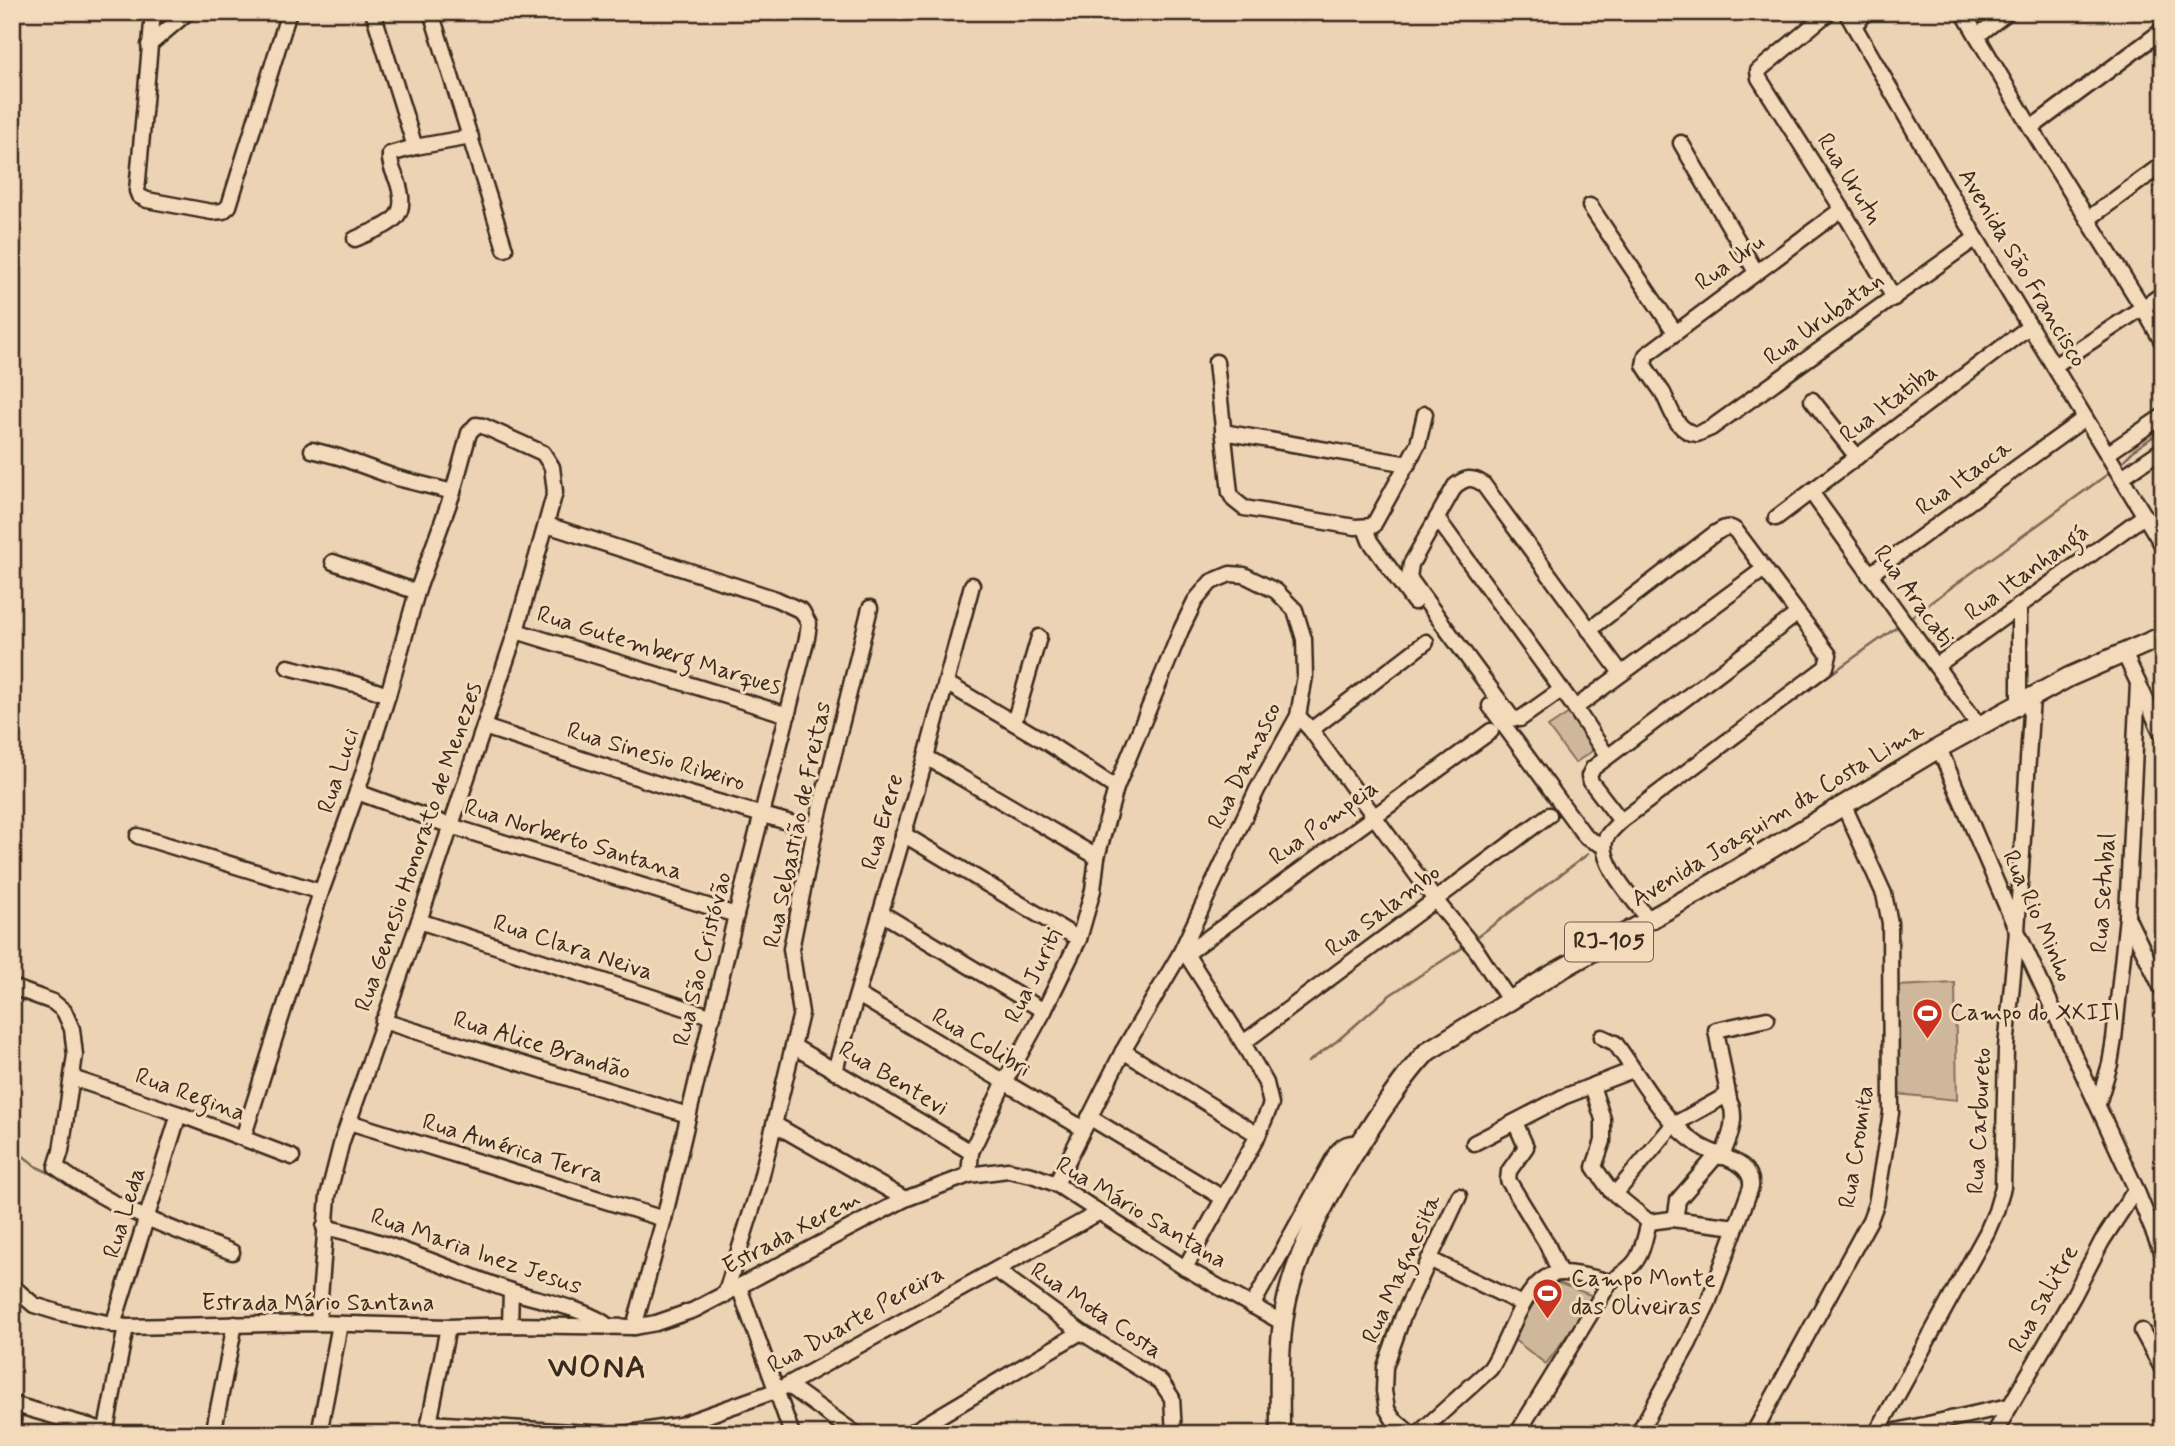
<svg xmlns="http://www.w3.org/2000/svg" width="2175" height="1446" font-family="Mynerve,sans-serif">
	<rect width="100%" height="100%" fill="#ebd3b4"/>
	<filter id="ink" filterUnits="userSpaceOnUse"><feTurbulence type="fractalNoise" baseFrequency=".0143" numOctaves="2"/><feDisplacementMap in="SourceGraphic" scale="14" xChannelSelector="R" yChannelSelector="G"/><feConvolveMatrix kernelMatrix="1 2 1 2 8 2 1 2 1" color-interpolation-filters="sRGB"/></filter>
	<g filter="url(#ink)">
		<g fill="#ceb79b" stroke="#84705c" stroke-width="2">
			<polygon points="1569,713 1595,749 1575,763 1548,727"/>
			<polygon points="1955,983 1957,1100 1897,1094 1897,986"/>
			<polygon points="1553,1281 1591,1295 1592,1301 1546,1364 1513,1339 1540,1289"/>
		</g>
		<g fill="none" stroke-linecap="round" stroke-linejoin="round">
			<g stroke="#7b6754" stroke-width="2.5">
				<polyline points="2120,464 2135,449 2163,430"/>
				<polyline points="1908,619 2112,471"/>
				<polyline points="1777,712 1900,625"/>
				<polyline points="1473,940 1588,854"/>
				<polyline points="1308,1062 1337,1041 1390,995 1465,946"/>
				<polyline points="12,1147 37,1167 56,1176"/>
			</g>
			<defs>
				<g id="minor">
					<polyline points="153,12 137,191 139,196 147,200 212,212 223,211 229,206 289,12"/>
					<polyline points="373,12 415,147"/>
					<polyline points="431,12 505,249"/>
					<polyline points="1829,12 1758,71 1759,78 1842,209 1894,298"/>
					<polyline points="1846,12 1976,238 2163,546"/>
					<polyline points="1963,12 2031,128 2143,308 2163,343"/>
					<polyline points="1854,26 1866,12"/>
					<polyline points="1977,36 2008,12"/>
					<polyline points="149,45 188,12"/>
					<polyline points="2031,128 2163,30"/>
					<polyline points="1681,143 1756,272"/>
					<polyline points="1590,206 1675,332"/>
					<path d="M 1842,209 L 1646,355 L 1644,365 C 1650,375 1657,384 1663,393 C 1671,409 1676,432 1697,434 L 1711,428 L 1976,238"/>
					<polyline points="2088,219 2163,164"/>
					<path d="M 355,239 C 387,224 412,222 397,180 C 393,171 389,163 390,154 L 415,147 L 471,137"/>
					<polyline points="1216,362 1230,493 1234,500 1244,508 1355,527 1373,526 1418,444 1425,414"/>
					<polyline points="2054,366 2163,294"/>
					<polyline points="1812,400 1857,457"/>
					<polyline points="1223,432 1408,464"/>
					<polyline points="312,450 339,457 397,478 453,492"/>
					<polyline points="2107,454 2163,416"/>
					<polyline points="2122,477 2163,449"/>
					<polyline points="1811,492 1979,726"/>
					<polyline points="1437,518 1575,708 1764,569"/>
					<polyline points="1776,518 2030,326"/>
					<polyline points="547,525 776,599 802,611 809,624 807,638 736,915 664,1219 634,1327"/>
					<polyline points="1365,528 1370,541 1414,602"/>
					<polyline points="333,562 417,592"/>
					<polyline points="1869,575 2085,418"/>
					<polyline points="2019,606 2019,704"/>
					<path d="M 1589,630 L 1714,534 C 1722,529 1728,524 1736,531 L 1829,655 L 1826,667 L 1621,821 C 1616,826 1609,832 1606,838 C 1596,861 1636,902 1649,920"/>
					<polyline points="516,631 788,715"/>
					<polyline points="2124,653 2163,736"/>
					<polyline points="1936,666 2144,516"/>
					<polyline points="288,667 359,685 388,695"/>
					<polyline points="946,683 1046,742 1116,788"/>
					<path d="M 1561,690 L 1520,719 L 1512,718 L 1409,578 L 1411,564 L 1455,486 C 1465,478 1472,476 1483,484 L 1621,673"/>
					<polyline points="1490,706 1582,832 1587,838 1604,846"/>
					<polyline points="1575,708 1607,756"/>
					<polyline points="1298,716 1311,730 1436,901 1477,951 1509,1000"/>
					<polyline points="1014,723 1039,637"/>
					<polyline points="484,727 676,790 815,830"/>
					<polyline points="1311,730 1426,642"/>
					<polyline points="1939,748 2017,931 2136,1189 2163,1256"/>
					<polyline points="926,757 1097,857"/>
					<polyline points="357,792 451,826 736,915"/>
					<polyline points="1621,821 1591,782 1589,776 1593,768 1797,614"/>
					<polyline points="903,834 1079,939"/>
					<polyline points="138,836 321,892"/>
					<polyline points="881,913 1044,1011"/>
					<polyline points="2127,917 2163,991"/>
					<polyline points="419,921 713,1017"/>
					<polyline points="1180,954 1186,954 1243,1043 1266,1083 1271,1104 1258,1135 1185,1268"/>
					<polyline points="1186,954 1491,731"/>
					<path d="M 12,987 L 53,1002 L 64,1011 L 72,1029 L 75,1055 L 61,1151 L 56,1167 C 109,1207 172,1229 232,1252"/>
					<polyline points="858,995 1082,1128"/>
					<polyline points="383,1021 688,1115"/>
					<path d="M 1602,1037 L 1615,1043 C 1641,1078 1660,1118 1697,1144 C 1716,1158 1754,1159 1751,1187 L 1708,1303 L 1689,1343 L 1638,1434"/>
					<polyline points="1243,1043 1549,815"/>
					<polyline points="793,1046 971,1152"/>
					<polyline points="1123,1051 1258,1135"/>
					<polyline points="835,1070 926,757 972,585"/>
					<polyline points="72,1078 179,1114 292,1157"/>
					<polyline points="1592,1086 1603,1119 1603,1141 1594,1167 1610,1190 1649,1222 1672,1219 1736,1227"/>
					<polyline points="1729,1099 1716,1030 1767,1019"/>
					<polyline points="2098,1104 2110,1064 2114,1039 2127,916 2138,683"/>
					<polyline points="1089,1117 1223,1198"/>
					<polyline points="349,1122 664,1219"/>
					<polyline points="1515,1122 1526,1147 1509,1171 1508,1180 1547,1244 1560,1273"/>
					<polyline points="774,1124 905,1199"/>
					<polyline points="243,1138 321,892 357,792 388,695 417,592 453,492 469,433 476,425 483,426 543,453 552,467 555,492 516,631 419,921 342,1141 328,1196 318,1323"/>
					<polyline points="1474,1143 1563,1097 1633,1070"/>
					<polyline points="969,1175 971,1152 1004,1083 1044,1011 1079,939 1093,890 1097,857 1116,788 1181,630 1195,601 1211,582 1230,574 1244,575 1276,591 1295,610 1304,639 1305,676 1298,716 1257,790 1180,954 1123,1051 1056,1184"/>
					<path d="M 1615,1194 L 1673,1125 L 1725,1096 C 1741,1111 1729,1141 1721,1157"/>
					<polyline points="1672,1219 1676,1214 1678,1200 1717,1155"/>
					<path d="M 324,1227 C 390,1241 450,1270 514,1292 C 539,1300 591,1310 609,1327"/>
					<polyline points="1429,1259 1522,1304"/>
					<polyline points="996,1270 1081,1332 1161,1382 1172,1398 1174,1434"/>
					<polyline points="12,1286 34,1305 60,1313 126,1327 318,1323 448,1327 510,1325 634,1327 656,1323 694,1310 905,1199 969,1175 1008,1170 1032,1175 1056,1184 1185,1268 1283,1323"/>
					<polyline points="739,1287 792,1434"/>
					<polyline points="725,1295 759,1187 801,1013 791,949 815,830 870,608"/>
					<path d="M 1252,1306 L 1337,1152 C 1344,1144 1349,1142 1360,1143"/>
					<polyline points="113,1325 179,1114"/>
					<polyline points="510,1325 511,1291"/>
					<polyline points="2142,1331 2163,1370"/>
					<polyline points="788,1385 856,1434"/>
					<polyline points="12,1404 106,1431"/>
					<polyline points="429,1423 605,1434"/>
					<polyline points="12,1434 14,1404"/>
					<polyline points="105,1434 126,1327"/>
					<polyline points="213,1434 235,1324"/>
					<polyline points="319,1434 340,1324"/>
					<polyline points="427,1434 448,1327"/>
					<polyline points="624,1434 680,1425 778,1390 1098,1213"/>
					<polyline points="909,1434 1081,1332"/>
					<polyline points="1411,1434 1393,1419 1387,1409 1384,1391 1385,1367 1403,1316 1459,1196"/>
					<path d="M 1418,1434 L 1490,1369 C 1509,1344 1524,1273 1562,1273 C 1578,1273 1595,1278 1610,1282"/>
					<path d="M 1517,1434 L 1610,1282 C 1642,1262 1640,1256 1649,1222"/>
					<polyline points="1753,1434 1870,1220 1876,1204 1891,1113 1890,923 1884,894 1844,806"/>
					<polyline points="1876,1434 1987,1232 1996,1211 2003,1187 2006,1048 2017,931 2032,697"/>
					<polyline points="1883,1434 2009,1406"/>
					<polyline points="1994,1434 2074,1295 2102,1241 2136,1189"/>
				</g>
				<path id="major" d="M 1280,1434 C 1280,1388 1277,1340 1288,1295 C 1304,1231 1346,1164 1382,1110 C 1397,1089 1410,1069 1428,1051 L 1558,971 L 1697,893 L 1939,748 L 2069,677 L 2163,636"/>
			</defs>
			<use href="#minor" stroke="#3b2a1e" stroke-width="19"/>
			<use href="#major" stroke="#3b2a1e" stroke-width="23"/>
			<use href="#minor" stroke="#f2daba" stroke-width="14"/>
			<use href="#major" stroke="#f2daba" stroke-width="18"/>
		</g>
	</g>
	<defs>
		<symbol id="stadium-pin" viewBox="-11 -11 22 30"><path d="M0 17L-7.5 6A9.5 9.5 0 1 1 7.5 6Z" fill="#c8321e" stroke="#f2daba"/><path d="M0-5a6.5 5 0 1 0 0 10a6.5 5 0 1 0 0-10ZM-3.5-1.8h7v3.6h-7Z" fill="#fff"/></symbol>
	</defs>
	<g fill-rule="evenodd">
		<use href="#stadium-pin" x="1910" y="996" width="35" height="47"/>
		<use href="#stadium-pin" x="1530" y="1276" width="35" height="47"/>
	</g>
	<g text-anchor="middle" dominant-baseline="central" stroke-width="6" stroke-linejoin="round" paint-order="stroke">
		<rect fill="#f2daba" stroke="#725f4d" stroke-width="2" x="1565" y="922.5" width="88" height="39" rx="5"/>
		<g font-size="23" font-weight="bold" fill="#3b2a1e">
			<text x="1609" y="942">RJ-105</text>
		</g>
		<g font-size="24" fill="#3b2a1e" stroke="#f2daba">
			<text transform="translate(1849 179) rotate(58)">Rua Urutu</text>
			<text transform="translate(1730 263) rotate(-36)">Rua Uru</text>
			<text transform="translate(2022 268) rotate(59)">Avenida São Francisco</text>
			<text transform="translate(1824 319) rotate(-36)">Rua Urubatan</text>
			<text transform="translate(1889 404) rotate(-37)">Rua Itatiba</text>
			<text transform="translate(1964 478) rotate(-36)">Rua Itaoca</text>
			<text transform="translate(2027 573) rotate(-36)">Rua Itanhangá</text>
			<text transform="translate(1913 596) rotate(54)">Rua Aracati</text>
			<text transform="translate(659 651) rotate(17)">Rua Gutemberg Marques</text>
			<text transform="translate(656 757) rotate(17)">Rua Sinesio Ribeiro</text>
			<text transform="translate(1245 766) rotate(-64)">Rua Damasco</text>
			<text transform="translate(339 771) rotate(-72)">Rua Luci</text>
			<text transform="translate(1778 815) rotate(-31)">Avenida Joaquim da Costa Lima</text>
			<text transform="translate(883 822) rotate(-74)">Rua Erere</text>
			<text transform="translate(1324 823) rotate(-36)">Rua Pompeia</text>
			<text transform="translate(798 825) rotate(-78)">Rua Sebastião de Freitas</text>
			<text transform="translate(573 840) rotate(17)">Rua Norberto Santana</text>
			<text transform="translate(419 847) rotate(-71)">Rua Genesio Honorato de Menezes</text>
			<text transform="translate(2104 893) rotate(-86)">Rua Setubal</text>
			<text transform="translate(1383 911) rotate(-37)">Rua Salambo</text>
			<text transform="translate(2037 916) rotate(66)">Rua Rio Minho</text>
			<text transform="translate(573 948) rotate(18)">Rua Clara Neiva</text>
			<text transform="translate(703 959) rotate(-76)">Rua São Cristóvão</text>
			<text transform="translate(1034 976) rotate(-64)">Rua Juriti</text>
			<text transform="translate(981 1043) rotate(31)">Rua Colibri</text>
			<text transform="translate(542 1046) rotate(17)">Rua Alice Brandão</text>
			<text transform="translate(893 1079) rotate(31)">Rua Bentevi</text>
			<text transform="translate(190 1095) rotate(20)">Rua Regina</text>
			<text transform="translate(1980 1121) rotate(-87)">Rua Carbureto</text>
			<text transform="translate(1857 1147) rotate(-81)">Rua Cromita</text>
			<text transform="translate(513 1149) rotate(17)">Rua América Terra</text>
			<text transform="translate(125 1213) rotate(-73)">Rua Leda</text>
			<text transform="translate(1141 1213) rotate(31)">Rua Mário Santana</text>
			<text transform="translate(792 1233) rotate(-28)">Estrada Xerem</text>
			<text transform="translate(476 1252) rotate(19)">Rua Maria Inez Jesus</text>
			<text transform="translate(1402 1269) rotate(-66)">Rua Magnesita</text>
			<text transform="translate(2044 1299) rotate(-61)">Rua Salitre</text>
			<text x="318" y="1303">Estrada Mário Santana</text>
			<text transform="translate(1096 1311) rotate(34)">Rua Mota Costa</text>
			<text transform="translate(856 1320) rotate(-29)">Rua Duarte Pereira</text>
		</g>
		<g font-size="24" fill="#3b2a1e" stroke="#f2daba" text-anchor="start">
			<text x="1950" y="1013">Campo do XXIII</text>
			<text x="1571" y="1279">Campo Monte<tspan x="1571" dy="28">das Oliveiras</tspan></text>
		</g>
		<g font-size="32" font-weight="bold" letter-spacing="2" fill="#3b2a1e" stroke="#f2daba">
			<text x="598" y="1368">WONA</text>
		</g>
	</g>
	<rect width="2175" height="1446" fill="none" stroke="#f2daba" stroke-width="42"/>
	<rect x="21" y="21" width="2133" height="1404" fill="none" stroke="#3b2a1e" stroke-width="2.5" filter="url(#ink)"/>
</svg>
